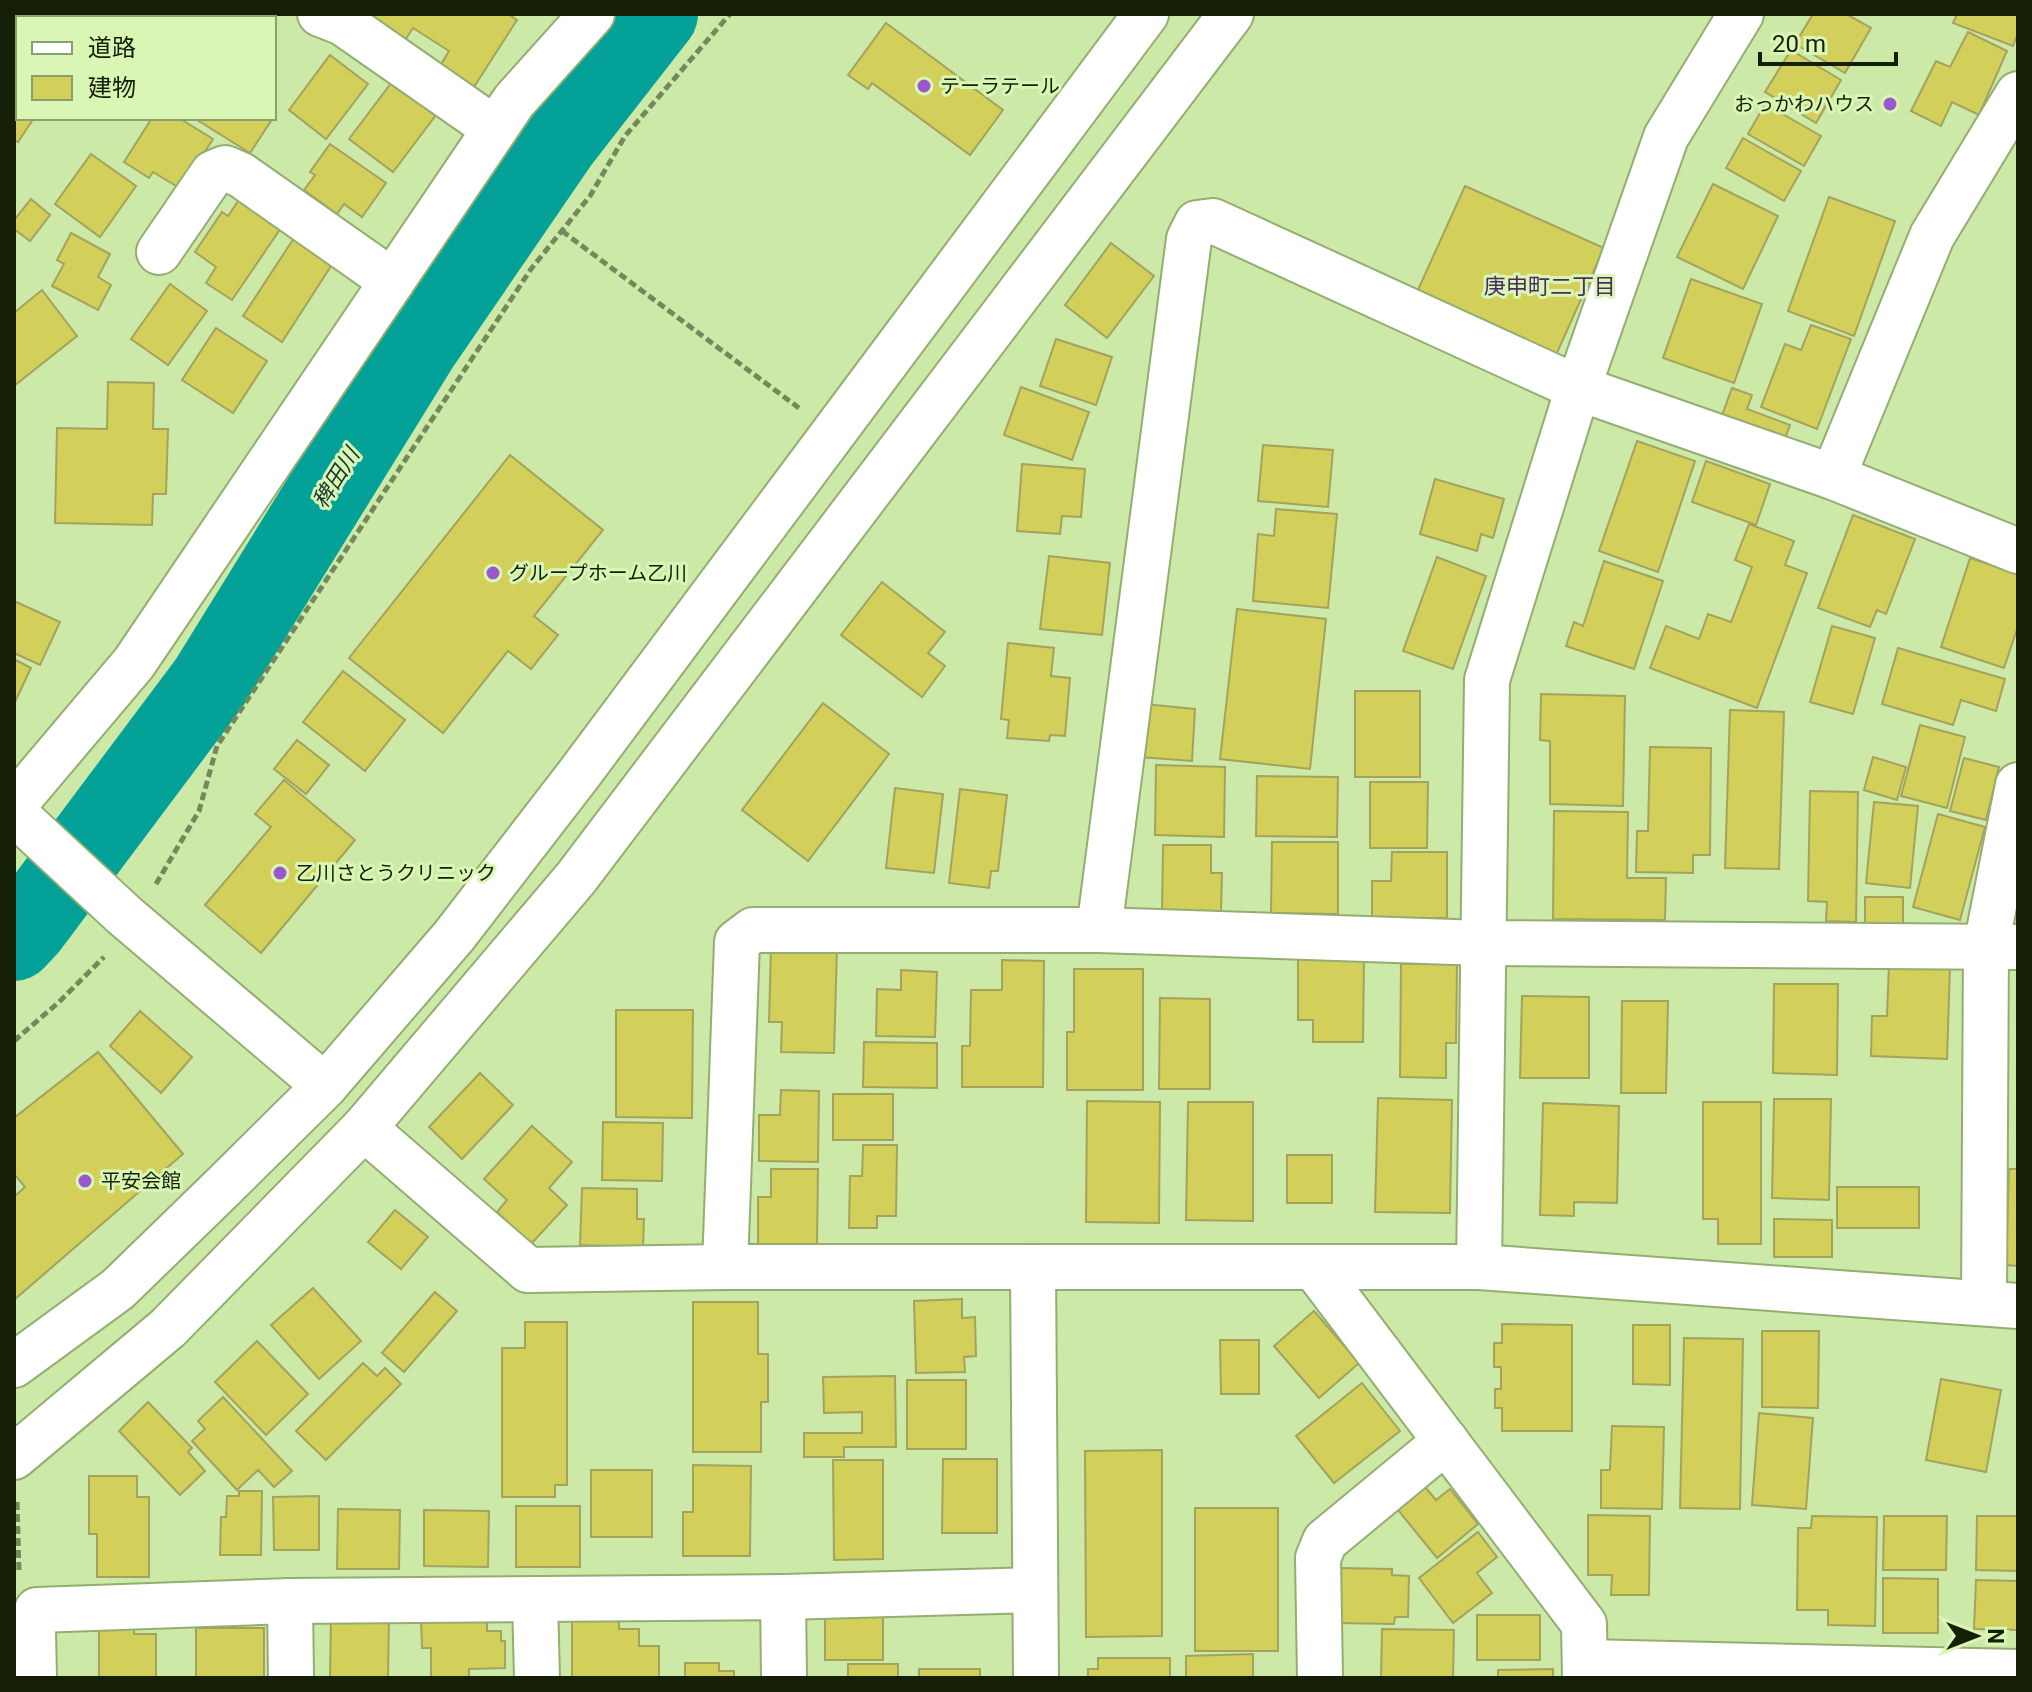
<svg xmlns="http://www.w3.org/2000/svg" width="2032" height="1692" font-family="Roboto,'Noto Sans JP',sans-serif">
	<rect width="100%" height="100%" fill="#cce9a8"/>
	<g fill="none" stroke-linecap="round" stroke-linejoin="round">
		<polyline stroke="#04a198" stroke-width="82" points="14,940 28,925 210,682 419,344 558,141 657,14"/>
	</g>
	<g fill="#d2cf5a" stroke="#a4a35e" stroke-width="2">
		<polygon points="365,14 508,14 517,20 474,87 440,66 449,51 413,28 405,40"/>
		<polygon points="1813,14 1846,14 1871,28 1845,73 1795,44"/>
		<polygon points="1957,14 2018,14 2018,33 2013,46 1953,23"/>
		<polygon points="886,23 1003,110 970,155 872,83 868,89 848,75"/>
		<polygon points="1968,32 2007,51 1979,115 1952,102 1941,126 1911,111 1936,61 1950,67"/>
		<polygon points="18,43 18,118 34,118 18,142 14,140 14,50"/>
		<polygon points="1791,50 1841,80 1816,123 1765,92"/>
		<polygon points="330,55 368,84 326,139 289,110"/>
		<polygon points="392,82 436,115 393,172 349,139"/>
		<polygon points="1765,104 1821,136 1804,166 1748,134"/>
		<polygon points="152,118 179,118 213,139 181,189 153,172 149,178 124,162"/>
		<polygon points="194,118 273,118 250,153"/>
		<polygon points="1743,138 1801,171 1784,201 1726,168"/>
		<polygon points="330,144 386,183 362,217 344,204 337,214 304,190 315,175 310,172"/>
		<polygon points="91,154 136,186 100,237 55,204"/>
		<polygon points="1713,184 1778,216 1743,289 1677,257"/>
		<polygon points="1465,186 1604,248 1556,355 1417,292"/>
		<polygon points="1829,197 1895,221 1854,336 1788,311"/>
		<polygon points="240,198 283,225 232,300 206,283 216,267 195,252 222,212 228,216"/>
		<polygon points="31,199 50,215 30,241 14,229 14,220"/>
		<polygon points="71,233 110,254 98,277 111,285 98,310 52,286 64,264 57,260"/>
		<polygon points="294,238 333,263 282,342 243,316"/>
		<polygon points="1111,243 1154,276 1107,338 1065,305"/>
		<polygon points="1691,279 1762,304 1734,383 1663,358"/>
		<polygon points="170,284 207,311 168,365 131,339"/>
		<polygon points="42,290 77,336 14,386 14,313"/>
		<polygon points="1811,325 1851,339 1817,429 1761,407 1785,344 1801,350"/>
		<polygon points="216,328 267,361 233,413 182,380"/>
		<polygon points="1056,339 1112,357 1096,405 1040,386"/>
		<polygon points="108,382 154,383 153,429 168,429 166,494 153,494 152,525 55,523 57,428 107,429"/>
		<polygon points="1021,387 1089,412 1072,460 1004,435"/>
		<polygon points="1732,388 1752,395 1747,409 1790,425 1783,444 1720,421"/>
		<polygon points="1637,441 1695,461 1658,572 1599,551"/>
		<polygon points="1263,445 1333,450 1328,507 1258,501"/>
		<polygon points="510,455 603,530 534,616 558,635 531,669 508,651 443,733 349,658"/>
		<polygon points="1706,461 1770,484 1756,525 1692,502"/>
		<polygon points="1022,464 1085,469 1081,517 1062,516 1060,534 1017,531"/>
		<polygon points="1435,479 1504,499 1493,538 1481,534 1477,551 1420,534"/>
		<polygon points="1276,509 1337,514 1328,608 1253,601 1258,534 1274,536"/>
		<polygon points="1853,515 1915,539 1886,614 1877,610 1870,627 1818,608"/>
		<polygon points="1749,524 1794,541 1785,565 1807,573 1757,708 1650,668 1666,626 1699,639 1708,614 1731,622 1752,567 1735,560"/>
		<polygon points="1049,556 1110,563 1102,635 1040,629"/>
		<polygon points="1437,557 1486,576 1453,669 1403,651"/>
		<polygon points="1970,558 2018,574 2018,626 2004,668 1941,647"/>
		<polygon points="1604,561 1663,581 1634,669 1566,646 1574,622 1583,626"/>
		<polygon points="882,582 945,632 928,653 945,666 922,697 841,635"/>
		<polygon points="14,601 60,622 40,665 14,653"/>
		<polygon points="1237,609 1326,619 1310,769 1220,759"/>
		<polygon points="1832,626 1875,638 1853,714 1810,702"/>
		<polygon points="1008,643 1054,648 1051,676 1070,678 1065,736 1050,735 1049,741 1007,738 1009,720 1001,719"/>
		<polygon points="1898,648 2005,679 1996,711 1961,700 1953,725 1882,704"/>
		<polygon points="14,659 31,668 14,704"/>
		<polygon points="343,671 405,720 365,771 303,722"/>
		<rect x="1355" y="691" width="65" height="86"/>
		<polygon points="1541,694 1625,696 1623,806 1550,804 1550,741 1540,740"/>
		<polygon points="823,703 889,754 808,861 742,810"/>
		<polygon points="1144,704 1195,709 1192,761 1140,757"/>
		<polygon points="1730,710 1784,712 1779,869 1725,868"/>
		<polygon points="1920,725 1965,737 1947,808 1901,796"/>
		<polygon points="297,740 329,765 306,794 274,769"/>
		<polygon points="1650,747 1711,748 1710,855 1693,855 1693,873 1636,872 1637,831 1648,831"/>
		<polygon points="1873,757 1906,767 1897,800 1864,790"/>
		<polygon points="1964,758 1999,767 1986,820 1950,811"/>
		<polygon points="1156,765 1225,767 1224,837 1155,835"/>
		<polygon points="1257,776 1338,777 1337,837 1256,836"/>
		<polygon points="284,780 355,840 261,953 205,905 271,827 255,814"/>
		<polygon points="1370,782 1428,782 1427,848 1370,848"/>
		<polygon points="895,788 943,794 934,873 886,868"/>
		<polygon points="960,789 1007,795 998,871 991,871 989,888 949,883"/>
		<polygon points="1810,791 1858,792 1856,922 1826,921 1827,902 1808,901"/>
		<polygon points="1874,802 1918,806 1910,888 1866,883"/>
		<polygon points="1554,811 1628,812 1627,878 1666,878 1665,920 1553,919"/>
		<polygon points="1938,814 1985,827 1960,920 1913,907"/>
		<polygon points="1272,842 1338,842 1338,914 1271,913"/>
		<polygon points="1163,845 1211,845 1211,873 1222,873 1221,912 1162,912"/>
		<polygon points="1392,852 1447,852 1447,918 1372,918 1372,881 1391,881"/>
		<rect x="1865" y="897" width="38" height="28"/>
		<polygon points="771,947 837,948 834,1053 781,1052 782,1022 769,1022"/>
		<polygon points="1298,958 1364,958 1363,1042 1313,1042 1313,1020 1298,1020"/>
		<polygon points="1002,960 1044,961 1043,1087 962,1087 962,1046 970,1046 971,990 1002,990"/>
		<polygon points="1401,964 1457,964 1456,1043 1446,1043 1446,1078 1400,1077"/>
		<polygon points="1889,964 1950,967 1947,1059 1871,1056 1872,1016 1887,1016"/>
		<polygon points="1074,969 1143,969 1143,1090 1067,1090 1067,1032 1074,1032"/>
		<polygon points="901,970 937,972 935,1037 876,1036 877,989 901,990"/>
		<polygon points="1774,984 1838,984 1837,1075 1773,1073"/>
		<polygon points="1522,996 1589,997 1589,1078 1520,1078"/>
		<polygon points="1160,998 1210,999 1210,1089 1159,1089"/>
		<polygon points="1622,1001 1668,1001 1666,1093 1621,1093"/>
		<polygon points="616,1010 693,1010 692,1118 616,1117"/>
		<polygon points="140,1011 192,1057 161,1093 110,1046"/>
		<polygon points="864,1042 937,1043 937,1088 863,1087"/>
		<polygon points="98,1052 183,1154 14,1300 14,1197 25,1187 14,1174 14,1118"/>
		<polygon points="480,1073 513,1105 462,1159 429,1127"/>
		<polygon points="781,1090 819,1091 818,1162 759,1161 759,1115 780,1115"/>
		<rect x="833" y="1094" width="60" height="46"/>
		<polygon points="1378,1098 1452,1100 1450,1213 1375,1212"/>
		<polygon points="1774,1099 1831,1099 1829,1200 1772,1198"/>
		<polygon points="1087,1101 1160,1102 1159,1223 1086,1222"/>
		<polygon points="1188,1102 1253,1102 1253,1221 1186,1220"/>
		<polygon points="1703,1102 1761,1102 1761,1244 1718,1244 1718,1219 1703,1219"/>
		<polygon points="1543,1103 1619,1106 1617,1203 1574,1202 1574,1216 1540,1215"/>
		<polygon points="603,1122 663,1123 662,1181 602,1180"/>
		<polygon points="532,1126 572,1162 549,1188 567,1205 531,1244 497,1212 507,1200 484,1179"/>
		<polygon points="863,1145 897,1145 896,1216 877,1216 877,1228 849,1228 850,1176 862,1176"/>
		<rect x="1287" y="1155" width="45" height="48"/>
		<polygon points="771,1169 818,1169 817,1244 758,1244 758,1197 771,1197"/>
		<polygon points="2009,1169 2018,1169 2018,1266 2006,1265"/>
		<rect x="1837" y="1187" width="82" height="41"/>
		<polygon points="582,1188 637,1189 637,1219 644,1219 643,1247 580,1245"/>
		<polygon points="395,1210 428,1237 401,1269 368,1242"/>
		<polygon points="1774,1219 1832,1220 1832,1257 1774,1257"/>
		<polygon points="313,1288 361,1341 319,1379 271,1325"/>
		<polygon points="435,1292 457,1311 404,1372 382,1353"/>
		<polygon points="962,1299 962,1318 975,1317 976,1356 964,1357 965,1372 916,1373 914,1301"/>
		<polygon points="693,1302 758,1302 758,1354 768,1354 768,1402 761,1402 761,1452 693,1452"/>
		<polygon points="1314,1311 1359,1363 1319,1398 1274,1346"/>
		<polygon points="525,1322 567,1322 567,1485 555,1485 555,1497 502,1497 502,1348 525,1348"/>
		<polygon points="1502,1324 1572,1325 1572,1431 1502,1431 1502,1408 1495,1408 1495,1389 1501,1389 1501,1367 1494,1367 1494,1343 1502,1343"/>
		<polygon points="1633,1325 1670,1325 1670,1385 1633,1384"/>
		<polygon points="1762,1331 1819,1331 1818,1408 1762,1407"/>
		<polygon points="1684,1338 1743,1339 1740,1509 1680,1508"/>
		<polygon points="1220,1340 1259,1340 1259,1394 1221,1394"/>
		<polygon points="257,1341 308,1394 266,1435 215,1382"/>
		<polygon points="363,1363 377,1376 385,1368 401,1384 326,1460 296,1431"/>
		<polygon points="895,1376 896,1447 844,1447 844,1457 804,1457 804,1433 862,1433 862,1412 824,1413 823,1377"/>
		<polygon points="1941,1379 2001,1390 1986,1472 1926,1460"/>
		<rect x="907" y="1380" width="59" height="69"/>
		<polygon points="1362,1383 1400,1431 1334,1483 1296,1436"/>
		<polygon points="223,1397 292,1471 274,1487 258,1470 237,1490 192,1441 205,1429 198,1421"/>
		<polygon points="148,1402 192,1448 188,1452 205,1471 180,1495 119,1431"/>
		<polygon points="1759,1413 1813,1418 1806,1509 1752,1505"/>
		<polygon points="1612,1426 1664,1427 1662,1509 1601,1508 1601,1470 1610,1470"/>
		<polygon points="1162,1450 1162,1636 1086,1637 1085,1451"/>
		<polygon points="943,1459 997,1459 997,1533 942,1533"/>
		<polygon points="833,1460 883,1460 883,1559 834,1560"/>
		<polygon points="693,1465 751,1466 750,1556 683,1556 683,1512 693,1512"/>
		<rect x="591" y="1470" width="61" height="67"/>
		<polygon points="89,1476 137,1476 137,1497 149,1497 149,1577 97,1577 97,1534 89,1534"/>
		<polygon points="1425,1487 1436,1500 1450,1489 1478,1524 1437,1558 1398,1510"/>
		<polygon points="239,1491 262,1491 261,1555 220,1555 221,1517 226,1517 227,1496 239,1496"/>
		<polygon points="319,1496 319,1550 274,1550 273,1497"/>
		<rect x="516" y="1506" width="64" height="61"/>
		<rect x="1195" y="1508" width="83" height="143"/>
		<polygon points="338,1509 400,1510 399,1569 337,1569"/>
		<polygon points="424,1510 489,1511 488,1567 424,1566"/>
		<polygon points="1588,1515 1650,1516 1649,1595 1611,1595 1612,1575 1588,1575"/>
		<polygon points="1812,1516 1877,1517 1875,1626 1828,1625 1828,1610 1797,1610 1798,1528 1811,1528"/>
		<polygon points="1884,1516 1947,1516 1946,1570 1883,1570"/>
		<polygon points="1977,1516 2018,1516 2018,1571 1976,1570"/>
		<polygon points="1478,1532 1497,1557 1477,1573 1492,1593 1453,1623 1419,1578"/>
		<polygon points="1340,1568 1392,1569 1392,1575 1409,1576 1408,1617 1395,1617 1394,1624 1338,1623"/>
		<polygon points="1883,1578 1938,1579 1938,1633 1883,1633"/>
		<polygon points="1976,1580 2018,1581 2018,1630 1974,1629"/>
		<rect x="1477" y="1615" width="63" height="45"/>
		<polygon points="331,1616 389,1617 388,1678 330,1678"/>
		<rect x="825" y="1616" width="58" height="44"/>
		<polygon points="487,1617 487,1631 501,1631 501,1641 505,1641 505,1668 469,1669 469,1678 431,1678 431,1648 422,1648 421,1618"/>
		<polygon points="572,1619 619,1619 619,1629 639,1629 639,1646 659,1646 659,1678 572,1678"/>
		<polygon points="99,1626 134,1626 134,1634 156,1634 156,1678 99,1678"/>
		<rect x="196" y="1628" width="68" height="50"/>
		<polygon points="1382,1629 1454,1630 1453,1678 1381,1678"/>
		<polygon points="1253,1654 1253,1678 1186,1678 1186,1656"/>
		<polygon points="1098,1658 1170,1658 1170,1678 1088,1678 1088,1669 1098,1669"/>
		<polygon points="685,1663 719,1663 719,1671 734,1671 734,1678 685,1678"/>
		<rect x="848" y="1664" width="50" height="14"/>
		<rect x="919" y="1669" width="61" height="9"/>
		<polygon points="1553,1669 1553,1678 1498,1678 1498,1670"/>
	</g>
	<g fill="none" stroke-linecap="round" stroke-linejoin="round">
		<defs>
			<g id="minor">
				<polyline points="320,14 343,23 495,129"/>
				<polyline points="159,252 213,173 225,168 241,175 392,281"/>
				<polyline points="1833,477 1932,236 2018,94"/>
				<polyline points="14,805 134,663 514,101 592,14"/>
				<polyline points="14,813 124,915 325,1086"/>
				<polyline points="1099,930 1189,239 1197,223 1213,221 1578,388 1833,477 2018,551"/>
				<polyline points="364,1128 528,1270 725,1267 1479,1267 2018,1306"/>
				<polyline points="725,1267 737,942 753,930 1099,930 1483,943 2018,947"/>
				<polyline points="1314,1267 1584,1624 1585,1678"/>
				<polyline points="1479,1267 1487,680 1578,388 1666,137 1741,14"/>
				<polyline points="1033,1268 1036,1678"/>
				<polyline points="1984,1303 1986,946 2018,785"/>
				<polyline points="14,1365 118,1289 222,1188 325,1086 454,936 579,774 1146,14"/>
				<polyline points="14,1457 168,1328 364,1128 576,878 1231,14"/>
				<polyline points="783,1597 784,1678"/>
				<polyline points="290,1601 291,1678"/>
				<polyline points="535,1601 537,1678"/>
				<polyline points="1585,1662 2018,1672"/>
				<polyline points="34,1678 33,1631 37,1610 290,1601 783,1597 1034,1590"/>
				<polyline points="1320,1678 1318,1558 1325,1541 1446,1441"/>
			</g>
		</defs>
		<use href="#minor" stroke="#93ae70" stroke-width="48"/>
		<g stroke="#75885b" stroke-width="5" stroke-dasharray="8 4" stroke-linecap="butt">
			<polyline points="562,231 799,408"/>
			<polyline points="156,884 199,811 217,746 531,269 590,196 625,136 730,14"/>
			<polyline points="14,1041 59,1002 104,957"/>
			<polyline points="17,1502 19,1572"/>
		</g>
		<use href="#minor" stroke="#fff" stroke-width="44"/>
	</g>
	<g fill="#9a58ce" stroke="#d9f6b5" stroke-width="3">
		<circle cx="924" cy="86" r="8"/>
		<circle cx="1890" cy="104" r="8"/>
		<circle cx="493" cy="573" r="8"/>
		<circle cx="280" cy="873" r="8"/>
		<circle cx="85" cy="1181" r="8"/>
	</g>
	<g text-anchor="middle" dominant-baseline="central" stroke-width="6" stroke-linejoin="round" paint-order="stroke">
		<g font-size="20" fill="#151f06" stroke="#d9f6b5" text-anchor="start">
			<text x="940" y="86">テーラテール</text>
			<text x="1874" y="104" text-anchor="end">おっかわハウス</text>
			<text x="509" y="573">グループホーム乙川</text>
			<text x="296" y="873">乙川さとうクリニック</text>
			<text x="101" y="1181">平安会館</text>
		</g>
		<g font-size="22" fill="#4b2b64" stroke="#d9f6b5">
			<text x="1550" y="286">庚申町二丁目</text>
		</g>
		<g font-size="22" font-style="italic" fill="#193431" stroke="#d9f6b5">
			<text transform="translate(336 478) rotate(-58)">稗田川</text>
		</g>
	</g>
	<rect width="2032" height="1692" fill="none" stroke="#151f06" stroke-width="32"/>
	<rect x="16" y="16" width="260" height="104" fill="#d9f6b5" stroke="#8ba06f" stroke-width="2"/>
	<rect x="32" y="42" width="40" height="12" fill="#ffffff" stroke="#8ba06f" stroke-width="2"/>
	<text x="88" y="56" font-size="24" fill="#151f06">道路</text>
	<rect x="32" y="76" width="40" height="24" fill="#d2cf5a" stroke="#8ba06f" stroke-width="2"/>
	<text x="88" y="96" font-size="24" fill="#151f06">建物</text>
	<g transform="translate(1976 1636) rotate(90)" stroke="#d9f6b5" stroke-width="6" paint-order="stroke">
	<path d="M0-6L14 30L0 20L-14 30Z" fill="#151f06"/>
	<text y="-12" font-size="22" font-weight="bold" text-anchor="middle" fill="#151f06">N</text>
	</g>
	<path d="M1760 52v12h136v-12" fill="none" stroke="#151f06" stroke-width="4"/>
	<text x="1772" y="52" font-size="24" fill="#151f06" stroke="#d9f6b5" stroke-width="6" paint-order="stroke">20 m</text>
</svg>
